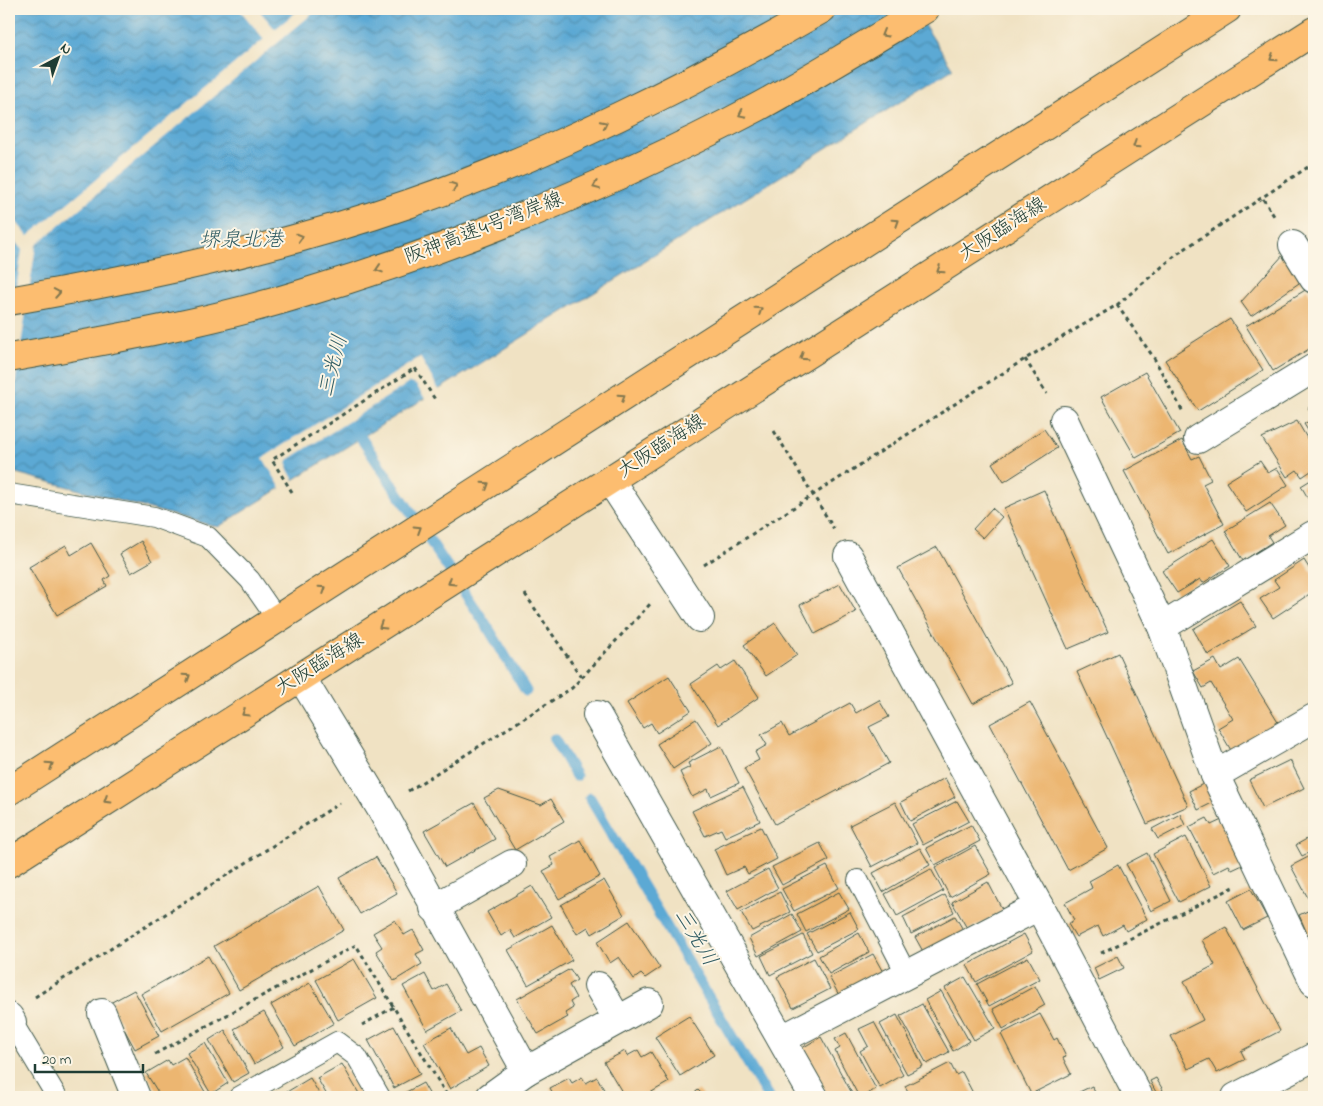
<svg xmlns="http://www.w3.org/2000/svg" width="1323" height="1106" font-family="'Indie Flower','Klee One',sans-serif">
	<defs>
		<pattern id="water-waves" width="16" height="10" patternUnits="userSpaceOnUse" patternTransform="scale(1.25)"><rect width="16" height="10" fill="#5ba9d4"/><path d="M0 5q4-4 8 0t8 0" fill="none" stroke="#4b8bad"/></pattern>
	</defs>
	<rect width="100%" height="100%" fill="#fcf5e5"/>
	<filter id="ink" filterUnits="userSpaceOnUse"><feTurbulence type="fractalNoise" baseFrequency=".02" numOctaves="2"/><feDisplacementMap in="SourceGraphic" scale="10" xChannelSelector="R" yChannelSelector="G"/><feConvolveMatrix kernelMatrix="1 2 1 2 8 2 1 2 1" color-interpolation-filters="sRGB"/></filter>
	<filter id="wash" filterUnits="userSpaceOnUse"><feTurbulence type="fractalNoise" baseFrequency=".0096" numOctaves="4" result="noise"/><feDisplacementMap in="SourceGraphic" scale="20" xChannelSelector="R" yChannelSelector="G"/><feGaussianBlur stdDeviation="1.12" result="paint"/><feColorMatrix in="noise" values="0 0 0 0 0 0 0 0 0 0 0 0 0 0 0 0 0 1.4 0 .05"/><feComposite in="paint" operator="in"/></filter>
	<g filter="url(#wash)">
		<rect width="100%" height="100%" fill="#f0e2c3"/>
		<polygon fill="url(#water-waves)" stroke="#3d7384" points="9,9 914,9 953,69 218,527 9,471"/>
		<g fill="#f0e2c3">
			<polygon points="239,9 258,9 275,29 300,9 318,9 36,245 9,425 9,337 22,250 9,234 9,213 28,236 264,39"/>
			<polygon points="420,357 440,392 426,400 416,385 409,383 288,460 287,468 295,482 282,490 263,458"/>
		</g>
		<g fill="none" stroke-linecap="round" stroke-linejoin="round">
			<g stroke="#5ba9d4" stroke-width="11">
				<polyline points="353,426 487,626 526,691"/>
				<polyline points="554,739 576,776"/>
				<polyline points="590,798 768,1097"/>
			</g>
		</g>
		<g id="blocks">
			<g fill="#ecb671">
				<polygon points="1284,254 1302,281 1251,316 1241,302"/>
				<polygon points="1307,289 1314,301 1314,346 1273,371 1246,326"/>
				<polygon points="1230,319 1263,370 1198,411 1165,360"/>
				<polygon points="1145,372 1180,433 1136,458 1101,397"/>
				<polygon points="1314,404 1314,417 1308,408"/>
				<polygon points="1314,418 1314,440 1304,424"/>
				<polygon points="1297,421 1314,450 1314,469 1302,477 1297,470 1287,477 1262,438"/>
				<polygon points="1044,429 1057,448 1004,482 992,463"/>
				<polygon points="1182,440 1192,459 1199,456 1211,480 1203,484 1224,524 1168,554 1124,471"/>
				<polygon points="1260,461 1268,473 1277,468 1288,485 1246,512 1226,482"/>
				<polygon points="1314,478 1314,504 1312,505 1301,486"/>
				<polygon points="1044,490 1108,632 1068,649 1004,508"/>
				<polygon points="1270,503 1285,525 1268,536 1272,542 1243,561 1225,531"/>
				<polygon points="992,508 1002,517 983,538 973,529"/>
				<polygon points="1213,539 1230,566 1203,583 1200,579 1177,593 1162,571"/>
				<polygon points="141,541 152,561 131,573 120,554"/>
				<polygon points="91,543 110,576 104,580 107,586 57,615 29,567 66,545 71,555"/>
				<polygon points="937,547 1012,683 973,704 898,568"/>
				<polygon points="1304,560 1314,576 1314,591 1273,618 1260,599 1279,587 1274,580"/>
				<polygon points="840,584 856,612 815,634 800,605"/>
				<polygon points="1240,601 1256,626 1208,655 1193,629"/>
				<polygon points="775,623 797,655 766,676 744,645"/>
				<polygon points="1118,653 1188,806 1147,824 1077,672"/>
				<polygon points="1215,659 1221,670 1239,659 1279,724 1232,752 1218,728 1233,719 1211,683 1203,688 1193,671"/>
				<polygon points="735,661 759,697 718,725 691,684 718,666 721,670"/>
				<polygon points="669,676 691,711 657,733 651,723 643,728 627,703"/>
				<polygon points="879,700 889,717 869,727 889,763 775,824 744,768 759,760 755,752 767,745 761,735 782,723 789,736 850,703 856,713"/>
				<polygon points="1030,702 1108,848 1068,870 990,724"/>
				<polygon points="696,719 712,743 673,769 657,744"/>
				<polygon points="721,746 739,783 711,796 708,789 692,797 680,772 690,767 688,763"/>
				<polygon points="1290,760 1304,788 1263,808 1249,780"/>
				<polygon points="945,778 955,797 910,821 901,802"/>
				<polygon points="1205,783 1214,802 1198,810 1189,791"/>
				<polygon points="743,787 760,821 725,837 721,829 705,836 692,811"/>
				<polygon points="499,790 541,805 551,799 564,821 515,850 484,798"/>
				<polygon points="957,801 969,821 923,845 912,824"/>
				<polygon points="895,802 917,843 872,867 850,825"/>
				<polygon points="474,803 495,839 445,867 424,831"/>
				<polygon points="1180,814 1185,825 1158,839 1152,829"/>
				<polygon points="1207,818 1211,825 1224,819 1247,863 1232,870 1229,865 1213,873 1189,827"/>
				<polygon points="971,825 980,841 935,865 926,848"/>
				<polygon points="761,827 777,859 748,874 744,867 726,875 714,849"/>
				<polygon points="1314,835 1314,850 1302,856 1296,845"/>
				<polygon points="1186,837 1211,886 1179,902 1153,854"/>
				<polygon points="580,840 600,876 559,899 543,871 554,865 550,857"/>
				<polygon points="820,843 829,860 782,885 772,867"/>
				<polygon points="975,846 991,874 950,897 935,868"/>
				<polygon points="920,848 930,865 883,892 873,873"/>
				<polygon points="1147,853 1171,901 1151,911 1126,864"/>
				<polygon points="1314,854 1314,895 1308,898 1291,866"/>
				<polygon points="376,857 397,893 360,914 339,878"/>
				<polygon points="1118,865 1147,919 1126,931 1123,925 1103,936 1098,926 1076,937 1068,924 1074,920 1065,903 1092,888 1089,881"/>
				<polygon points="827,866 839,888 794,911 782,889"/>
				<polygon points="768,869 778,888 738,910 727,891"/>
				<polygon points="931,869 943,891 897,916 885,894"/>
				<polygon points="604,880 624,915 592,934 588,927 577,934 561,905"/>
				<polygon points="988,882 1003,911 968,930 952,902"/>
				<polygon points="319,886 344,930 239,990 214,946"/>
				<polygon points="532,886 551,917 515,938 510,930 501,936 487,912"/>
				<polygon points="1251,889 1267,918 1243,930 1228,901"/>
				<polygon points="780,892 790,912 752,931 741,912"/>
				<polygon points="839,892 849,909 806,932 797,914"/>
				<polygon points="945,895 954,912 911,934 903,917"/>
				<polygon points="1314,908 1314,938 1310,940 1299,915"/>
				<polygon points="850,912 859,929 817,951 807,934"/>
				<polygon points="792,914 802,932 758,956 749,938"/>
				<polygon points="955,916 965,933 925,955 915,937"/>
				<polygon points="395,920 404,935 413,930 424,950 416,954 422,964 394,981 376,951 382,947 373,933"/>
				<polygon points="629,921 660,968 645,978 641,974 634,979 619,957 610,963 597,942"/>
				<polygon points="552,925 572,960 528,985 508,950"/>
				<polygon points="1226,927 1280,1031 1241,1051 1245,1059 1217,1073 1209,1059 1188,1069 1171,1036 1203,1020 1184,981 1215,965 1202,940"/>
				<polygon points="859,933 869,952 829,974 819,956"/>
				<polygon points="1024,934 1033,951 976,982 967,965"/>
				<polygon points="803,935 812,953 770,975 761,956"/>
				<polygon points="873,954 884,974 840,997 829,977"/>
				<polygon points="208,956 229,993 162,1031 141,994"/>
				<polygon points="1118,956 1124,968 1099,980 1094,968"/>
				<polygon points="1028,957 1040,979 989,1006 977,984"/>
				<polygon points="814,958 830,989 793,1008 777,977"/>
				<polygon points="354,959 377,998 338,1020 316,980"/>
				<polygon points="570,969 577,980 569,985 576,998 570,1002 573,1008 565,1013 568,1017 538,1034 517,999"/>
				<polygon points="425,974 434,991 446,984 461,1011 427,1030 403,986"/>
				<polygon points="965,977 995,1028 974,1040 945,988"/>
				<polygon points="310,983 334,1023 295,1046 271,1005"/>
				<polygon points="1035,986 1045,1005 1003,1029 993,1009"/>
				<polygon points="134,990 159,1036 135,1049 110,1003"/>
				<polygon points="941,991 969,1041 953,1051 925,1000"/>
				<polygon points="922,1004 949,1052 927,1064 900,1016"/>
				<polygon points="264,1012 284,1047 254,1064 234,1029"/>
				<polygon points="1040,1014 1054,1040 1057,1038 1066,1057 1063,1058 1071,1074 1031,1094 1001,1034"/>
				<polygon points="897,1015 923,1066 907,1074 880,1024"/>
				<polygon points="689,1016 714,1055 680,1076 655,1037"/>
				<polygon points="874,1022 903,1075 880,1088 860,1051 868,1046 859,1029"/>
				<polygon points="394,1026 420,1074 394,1088 368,1040"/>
				<polygon points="451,1028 466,1055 479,1048 489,1066 450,1089 424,1043"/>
				<polygon points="225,1030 249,1073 233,1082 209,1040"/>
				<polygon points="846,1033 876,1089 862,1097 859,1097 835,1051 840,1048 835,1039"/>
				<polygon points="821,1037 854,1097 828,1097 802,1048"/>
				<polygon points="205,1043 228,1083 211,1094 187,1053"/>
				<polygon points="638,1050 642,1057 651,1052 669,1082 643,1097 625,1097 604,1062 625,1051 627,1056"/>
				<polygon points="185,1057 208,1097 161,1097 146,1073 168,1060 171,1065"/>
				<polygon points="950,1063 956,1075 962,1072 975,1097 911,1097 905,1086"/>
				<polygon points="342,1064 361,1097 328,1097 317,1078"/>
				<polygon points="582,1077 586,1083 597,1077 608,1097 555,1097 550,1088 569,1078 572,1083"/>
				<polygon points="310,1078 321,1097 288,1097 285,1093"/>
				<polygon points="1156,1078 1163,1090 1157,1094 1150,1081"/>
				<polygon points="423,1083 431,1097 397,1097"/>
				<polygon points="1092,1086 1097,1097 1069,1097"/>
				<polygon points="1283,1089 1287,1097 1265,1097"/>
				<polygon points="698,1090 705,1097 690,1097"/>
			</g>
		</g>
	</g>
	<g filter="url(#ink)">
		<use href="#blocks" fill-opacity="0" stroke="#3e5649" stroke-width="1"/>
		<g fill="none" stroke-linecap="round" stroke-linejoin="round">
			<defs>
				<g id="lane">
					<polyline points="9,494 154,517 208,537 250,580 277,619"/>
					<polyline points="858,880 907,975"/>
					<polyline points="12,1022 57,1097"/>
					<polyline points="239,1097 337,1042 357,1057 380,1097"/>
				</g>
				<g id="street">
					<polyline points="1293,245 1314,279"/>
					<polyline points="1064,420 1162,627 1215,775 1314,982"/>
					<polyline points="1198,439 1314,368"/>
					<polyline points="610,480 700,618"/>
					<polyline points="848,556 1039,906 1139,1097"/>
					<polyline points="1162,627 1313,535"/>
					<polyline points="301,677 381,809 526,1071 490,1097"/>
					<polyline points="597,715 814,1097"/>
					<polyline points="1215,775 1314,718"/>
					<polyline points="434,908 512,864"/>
					<polyline points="598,986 618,1020"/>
					<polyline points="102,1013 136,1097"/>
					<polyline points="9,1017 12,1022"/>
					<polyline points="782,1039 1039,906"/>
					<polyline points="526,1071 649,1003"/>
					<polyline points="1236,1097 1314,1057"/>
				</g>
				<g id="primary">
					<polyline points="9,791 1227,9"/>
					<polyline points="9,863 1314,31"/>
				</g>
				<g id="highway">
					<path d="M 9,301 C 144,277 278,249 408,204 C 552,154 689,85 822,9"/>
					<path d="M 9,358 C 108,340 208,323 304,293 C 461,246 614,183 758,107 C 815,76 870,42 925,9"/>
				</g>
			</defs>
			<use href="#lane" stroke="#3e5649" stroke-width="22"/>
			<use href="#street" stroke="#3e5649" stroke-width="30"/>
			<use href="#primary" stroke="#3e5649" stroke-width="30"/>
			<use href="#highway" stroke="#3e5649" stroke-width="30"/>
			<g stroke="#3e5649" stroke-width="3" stroke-dasharray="4 4" stroke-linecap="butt">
				<polyline points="1263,199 1276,219"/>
				<polyline points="1117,305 1154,358 1183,412"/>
				<polyline points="1025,359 1047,394"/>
				<polyline points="774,431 834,529"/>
				<polyline points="292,492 272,460 415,368 436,401"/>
				<polyline points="704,565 1025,359 1117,305 1177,254 1314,163"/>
				<polyline points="525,594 582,678"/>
				<polyline points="408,791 572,688 652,602"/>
				<polyline points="1101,953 1234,887"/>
				<polyline points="35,997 340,803"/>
				<polyline points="362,1025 394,1007"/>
				<polyline points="155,1054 356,945 448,1097"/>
			</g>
			<use href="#lane" stroke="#fff" stroke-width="20"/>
			<use href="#street" stroke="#fff" stroke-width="28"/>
			<use href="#primary" stroke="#fcbd6f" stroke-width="28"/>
			<use href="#highway" stroke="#fcbd6f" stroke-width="28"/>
		</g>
		<defs><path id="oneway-chevron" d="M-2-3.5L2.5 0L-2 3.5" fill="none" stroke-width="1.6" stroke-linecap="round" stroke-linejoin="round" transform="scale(1.25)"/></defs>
		<g stroke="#82774f">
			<use href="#oneway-chevron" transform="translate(884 34) rotate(150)"/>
			<use href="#oneway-chevron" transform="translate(1273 58) rotate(147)"/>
			<use href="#oneway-chevron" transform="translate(742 114) rotate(154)"/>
			<use href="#oneway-chevron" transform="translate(604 124) rotate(-26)"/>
			<use href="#oneway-chevron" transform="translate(1136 145) rotate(147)"/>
			<use href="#oneway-chevron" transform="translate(454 186) rotate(-21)"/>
			<use href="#oneway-chevron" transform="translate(596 186) rotate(158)"/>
			<use href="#oneway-chevron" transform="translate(896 222) rotate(-33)"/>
			<use href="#oneway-chevron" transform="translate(300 237) rotate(-17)"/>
			<use href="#oneway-chevron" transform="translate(379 269) rotate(162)"/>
			<use href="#oneway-chevron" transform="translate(940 270) rotate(147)"/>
			<use href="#oneway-chevron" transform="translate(57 293) rotate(-10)"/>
			<use href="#oneway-chevron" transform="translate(759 310) rotate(-33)"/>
			<use href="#oneway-chevron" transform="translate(803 357) rotate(147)"/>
			<use href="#oneway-chevron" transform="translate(622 397) rotate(-33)"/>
			<use href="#oneway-chevron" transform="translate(486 485) rotate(-33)"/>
			<use href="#oneway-chevron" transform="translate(418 529) rotate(-32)"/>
			<use href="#oneway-chevron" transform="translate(451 582) rotate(148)"/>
			<use href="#oneway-chevron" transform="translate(323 589) rotate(-33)"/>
			<use href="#oneway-chevron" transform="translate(382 626) rotate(148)"/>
			<use href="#oneway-chevron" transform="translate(187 677) rotate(-33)"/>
			<use href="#oneway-chevron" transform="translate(245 713) rotate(148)"/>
			<use href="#oneway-chevron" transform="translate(50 765) rotate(-33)"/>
			<use href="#oneway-chevron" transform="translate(107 800) rotate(148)"/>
		</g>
	</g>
	<g text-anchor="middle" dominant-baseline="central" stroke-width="4" stroke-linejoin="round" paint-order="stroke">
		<g font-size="20" fill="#1f3d34" stroke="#fcf5e5">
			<text transform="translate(484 229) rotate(-21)">阪神高速4号湾岸線</text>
			<text transform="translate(1003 230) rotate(-33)">大阪臨海線</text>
			<text transform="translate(662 447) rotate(-33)">大阪臨海線</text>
			<text transform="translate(320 665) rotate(-32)">大阪臨海線</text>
		</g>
		<g font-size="21" font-style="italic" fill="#315d64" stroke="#fcf5e5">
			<text x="241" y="241">堺泉北港</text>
			<text transform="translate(334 366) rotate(-76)">三光川</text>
			<text transform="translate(695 938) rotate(59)">三光川</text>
		</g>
	</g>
	<rect width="1323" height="1106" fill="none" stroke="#fcf5e5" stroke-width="30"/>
	<g transform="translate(58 58) rotate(41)" stroke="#fcf5e5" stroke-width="4" paint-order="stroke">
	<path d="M0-4L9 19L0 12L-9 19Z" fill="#1f3d34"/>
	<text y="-8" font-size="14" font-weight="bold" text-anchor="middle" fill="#1f3d34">N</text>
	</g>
	<path d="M35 1064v8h108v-8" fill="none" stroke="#1f3d34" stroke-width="2.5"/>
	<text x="42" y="1064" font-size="15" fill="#1f3d34" stroke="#fcf5e5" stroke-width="4" paint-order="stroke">20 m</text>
</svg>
